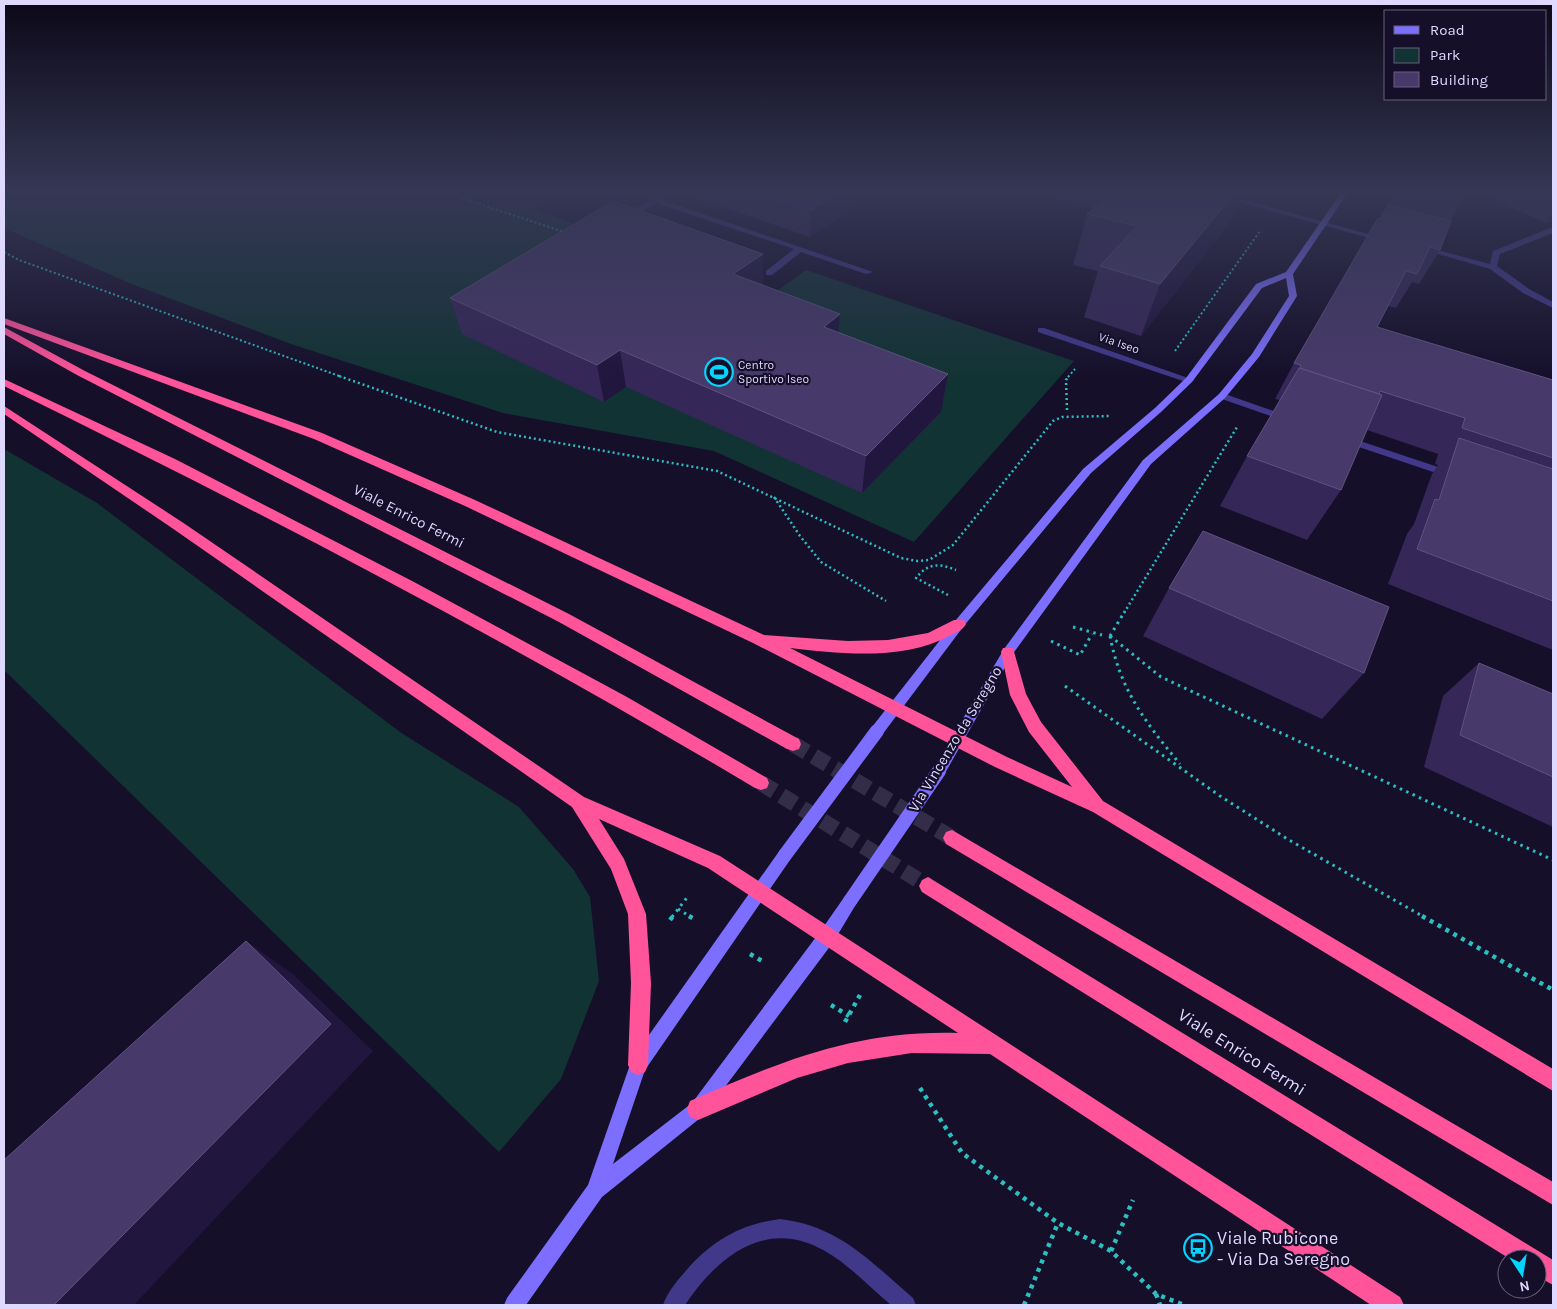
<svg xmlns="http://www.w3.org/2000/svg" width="1557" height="1309" font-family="Karla,sans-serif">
	<rect width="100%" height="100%" fill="#150f2a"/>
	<g fill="#123334">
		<polygon points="4,194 555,194 531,208 773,294 806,270 1074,361 914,542 714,451 503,413 291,344 129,283 4,228"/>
		<polygon points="4,449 97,503 400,732 519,807 573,869 590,897 599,981 561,1079 499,1152 4,670"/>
	</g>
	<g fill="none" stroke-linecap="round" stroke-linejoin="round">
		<g stroke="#332d4a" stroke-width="16" stroke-dasharray="16 8" stroke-linecap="butt">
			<polyline points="793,744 952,838"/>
			<polyline points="761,783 928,886"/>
		</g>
		<g stroke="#2bbfc0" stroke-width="2" stroke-dasharray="2 2.5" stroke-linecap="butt">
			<polyline points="449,194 564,232"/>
			<polyline points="4,252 19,260 342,377"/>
			<polyline points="1175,351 1260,231"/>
			<polyline points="1068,377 1075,369"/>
		</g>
		<g stroke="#2bbfc0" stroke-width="2.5" stroke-dasharray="2 3" stroke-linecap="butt">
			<polyline points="339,376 497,432 717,471 901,558 917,561 929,560 953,545 1053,421 1062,417 1111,416"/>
			<polyline points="1067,410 1066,380 1069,376"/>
			<polyline points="774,497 800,536 821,562 886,601"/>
			<path d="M 948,595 L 916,578 C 928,563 939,563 956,570"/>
			<polyline points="1124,613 1237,427"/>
		</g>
		<g stroke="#2bbfc0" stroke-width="3" stroke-dasharray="2.5 4.5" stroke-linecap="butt">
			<polyline points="1073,627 1102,635"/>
			<polyline points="1110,636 1161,677 1553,860"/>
			<polyline points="1110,636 1125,611"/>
			<path d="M 1110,636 C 1120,690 1146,723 1180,764"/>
			<polyline points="1051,641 1080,655 1092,634"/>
			<polyline points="1065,686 1220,796 1289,840 1424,917"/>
			<polyline points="678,909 691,917"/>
			<polyline points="672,917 689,895"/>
		</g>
		<g stroke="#2bbfc0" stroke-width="4.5" stroke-dasharray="4 5" stroke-linecap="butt">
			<polyline points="689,916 694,919"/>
			<polyline points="1422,916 1553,990"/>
			<polyline points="670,920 673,916"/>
			<polyline points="750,954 764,962"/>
			<polyline points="831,1005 849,1016"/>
			<polyline points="845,1022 860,995"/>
			<polyline points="920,1088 962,1153 1058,1223 1111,1251 1156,1294 1184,1305"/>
			<polyline points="1111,1251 1133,1200"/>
			<polyline points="1156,1294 1160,1305"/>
			<polyline points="1024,1305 1058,1223"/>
		</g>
		<g fill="#41388a" fill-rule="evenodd">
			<polygon points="634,194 644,194 655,197 661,194 669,194 662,200 873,272 866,274 801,252 772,275 766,275 766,271 794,249 656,203 628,220 622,220 622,216 650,200"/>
			<polygon points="1210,194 1221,194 1387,239 1380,241"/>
			<polygon points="1550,228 1553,228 1553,233 1500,254 1497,266 1529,289 1553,302 1553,308 1523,293 1490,269 1418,248 1422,246 1490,264 1493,251"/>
			<polygon points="1038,328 1044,328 1194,380 1189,383 1186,382 1038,332"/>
			<polygon points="1222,393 1291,417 1293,419 1291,421 1285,421 1219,398 1219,394"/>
			<polygon points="1345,436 1453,472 1454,474 1453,476 1445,476 1341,441 1340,439"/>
			<path d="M 780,1219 C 839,1226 870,1261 913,1298 L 916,1305 L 891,1305 C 868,1286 846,1261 819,1248 C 762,1219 715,1260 685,1305 L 663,1305 C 667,1293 676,1282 684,1273 C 710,1242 740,1224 780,1219 Z"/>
		</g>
		<g fill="#7c6fff" fill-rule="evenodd">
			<polygon points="1340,194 1347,194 1293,274 1297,296 1259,357 1225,398 1151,464 1012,655 944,775 939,777 934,775 932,771 1004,649 1143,460 1219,394 1252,354 1289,296 1286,278 1262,288 1192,382 1161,412 1091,473 963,627 882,735 877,737 872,735 870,731 872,727 955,621 1083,469 1155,408 1186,378 1256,284 1286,272"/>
			<polygon points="785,848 790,850 792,855 790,860 645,1070 613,1164 692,1103 822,929 845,896 850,894 855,896 858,901 834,941 704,1115 602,1197 526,1305 504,1305 507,1298 588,1185 632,1059 780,850"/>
		</g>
		<g fill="#ff539a" fill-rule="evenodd">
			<path d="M 4,318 L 322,433 L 475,500 L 764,635 L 848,641 L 888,640 L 928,633 L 954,620 L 964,620 L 966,624 C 963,630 957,632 951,635 C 904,661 841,654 790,648 L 1007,757 L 1072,787 L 1029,732 L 1010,695 L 1001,652 L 1003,648 L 1013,648 L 1026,694 L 1041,722 L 1103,801 L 1553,1069 L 1553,1091 L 1093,812 L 995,767 L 753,643 L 465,506 L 314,439 L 4,324 Z"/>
			<polygon points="4,327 85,371 569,614 799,739 801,744 799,749 793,751 787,749 559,622 77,375 4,334"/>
			<path d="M 4,379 L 175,459 L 414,582 L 627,697 L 767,778 L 769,783 L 767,788 L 761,790 L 755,788 C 511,642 259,511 4,386 Z"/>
			<path d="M 4,406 L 182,522 L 584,797 L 720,856 L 1400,1297 L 1404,1305 L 1371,1305 L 990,1054 L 912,1053 L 848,1063 L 797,1078 L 698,1120 L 690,1117 L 687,1109 L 690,1101 C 782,1061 856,1030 958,1033 L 708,868 L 599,819 L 624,859 L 646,914 L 651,983 L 648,1065 L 645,1072 L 638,1075 L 631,1072 L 628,1065 L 631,983 L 628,914 L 611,869 L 572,807 L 172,528 L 4,414 Z"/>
			<polygon points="952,830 1553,1182 1553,1205 946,844 943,838 946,832"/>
			<polygon points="928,877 1553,1260 1553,1285 1537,1276 1537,1259 1510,1259 922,892 919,886 922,880"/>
		</g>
		<g stroke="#7c6fff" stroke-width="14">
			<polyline points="785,855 877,731"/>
			<polyline points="850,901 939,771"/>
		</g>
	</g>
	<g fill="#352758">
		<polygon points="691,194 873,194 810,237 691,196"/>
		<polygon points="1042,194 1242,194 1230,222 1141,336 1084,317 1098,271 1073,265 1087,214 1094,208"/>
		<polygon points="1393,194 1465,194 1463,200 1450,221 1440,250 1419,284 1412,282 1396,308 1388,306 1377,327 1553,380 1553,650 1388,584 1407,534 1414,524 1432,474 1438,465 1435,464 1438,454 1367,430 1341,490 1307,540 1220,506 1247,456 1280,400 1275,399 1294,363 1380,219"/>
		<polygon points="1481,194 1553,194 1553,221 1546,223"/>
		<polygon points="763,254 763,286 839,333 948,374 941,412 862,493 626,387 604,402 462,334 450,298"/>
		<polygon points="1169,588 1364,673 1322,719 1143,636"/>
		<polygon points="1479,663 1553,694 1553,827 1424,767 1443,696"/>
	</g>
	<g fill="#20163e">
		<polygon points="836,194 873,194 810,237 811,210"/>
		<polygon points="1234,194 1242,194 1230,222 1141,336 1160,284"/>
		<polygon points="1553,213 1553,221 1546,223"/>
		<polygon points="763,254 763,290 733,274"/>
		<polygon points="840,314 837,351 824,327"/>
		<polygon points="620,350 626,387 604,402 597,365"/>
		<polygon points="948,374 941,412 862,493 866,456"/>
		<polygon points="246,941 293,974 373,1051 134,1305 54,1305"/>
	</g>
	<g fill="#473a6a" stroke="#5f5381">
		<polygon points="760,194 836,194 811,210"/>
		<polygon points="1111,194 1234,194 1160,284 1100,266 1137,226 1087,214"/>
		<polygon points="1436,194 1465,194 1463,200"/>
		<polygon points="613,201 763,254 733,274 840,314 824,327 948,374 866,456 620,350 597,365 450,298"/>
		<polygon points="1388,205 1451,221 1440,250 1430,247 1417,274 1406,271 1377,327 1553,380 1553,458 1462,428 1465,418 1380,391 1379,394 1300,368 1301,365 1294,363 1378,218 1380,219"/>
		<polygon points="1299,368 1382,395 1341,490 1247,456"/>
		<polygon points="1459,438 1553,469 1553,601 1417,549 1435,499 1439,500"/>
		<polygon points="1203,531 1389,607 1364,673 1169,588"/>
		<polygon points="1479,663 1553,694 1553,777 1460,735"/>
		<polygon points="246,941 331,1024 54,1305 4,1305 4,1160"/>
	</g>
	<linearGradient id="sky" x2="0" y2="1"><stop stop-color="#0c0817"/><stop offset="0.51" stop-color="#353755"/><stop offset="1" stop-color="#353755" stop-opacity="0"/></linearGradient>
	<rect width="1557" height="377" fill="url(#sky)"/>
	<defs>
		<symbol id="stadium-ring" viewBox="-11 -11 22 22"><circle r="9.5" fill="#150f2a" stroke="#04d5ff" stroke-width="1.5"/><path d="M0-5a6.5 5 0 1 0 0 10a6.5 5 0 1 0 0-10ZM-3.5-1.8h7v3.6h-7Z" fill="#04d5ff"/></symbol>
		<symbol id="bus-ring" viewBox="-11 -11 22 22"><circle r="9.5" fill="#150f2a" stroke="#04d5ff" stroke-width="1.5"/><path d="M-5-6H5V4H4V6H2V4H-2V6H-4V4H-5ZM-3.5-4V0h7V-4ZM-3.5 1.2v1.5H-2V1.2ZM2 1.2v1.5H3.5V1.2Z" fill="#04d5ff"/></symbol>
	</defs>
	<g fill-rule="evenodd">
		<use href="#stadium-ring" x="703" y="356" width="32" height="32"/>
		<use href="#bus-ring" x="1182" y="1232" width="32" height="32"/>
	</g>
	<g text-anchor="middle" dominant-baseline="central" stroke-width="4.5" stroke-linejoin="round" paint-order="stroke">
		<g font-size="12" fill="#dfd8ff" stroke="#150f2a">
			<text transform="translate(1119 343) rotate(19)">Via Iseo</text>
		</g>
		<g font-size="12" fill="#dfd8ff" stroke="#150f2a" text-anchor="start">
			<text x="738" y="365">Centro<tspan x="738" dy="14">Sportivo Iseo</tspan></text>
		</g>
		<g font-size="15" fill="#dfd8ff" stroke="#150f2a">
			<text transform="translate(409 516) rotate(27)">Viale Enrico Fermi</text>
			<text transform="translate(955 739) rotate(-59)">Via Vincenzo da Seregno</text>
		</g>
		<g font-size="18" fill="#dfd8ff" stroke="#150f2a">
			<text transform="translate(1242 1052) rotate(32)">Viale Enrico Fermi</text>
		</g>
		<g font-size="18" fill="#dfd8ff" stroke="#150f2a" text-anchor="start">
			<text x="1217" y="1238">Viale Rubicone<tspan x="1217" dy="21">- Via Da Seregno</tspan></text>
		</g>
	</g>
	<rect width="1557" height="1309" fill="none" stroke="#dfd8ff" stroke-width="10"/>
	<rect x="1384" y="10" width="162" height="90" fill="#150f2a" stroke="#665f7f"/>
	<rect x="1394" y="26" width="25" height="8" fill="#7c6fff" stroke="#665f7f"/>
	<text x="1430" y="35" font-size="15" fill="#dfd8ff">Road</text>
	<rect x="1394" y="48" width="25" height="15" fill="#123334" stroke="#665f7f"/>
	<text x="1430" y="60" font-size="15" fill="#dfd8ff">Park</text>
	<rect x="1394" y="72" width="25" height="15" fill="#473a6a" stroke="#665f7f"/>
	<text x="1430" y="85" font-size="15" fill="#dfd8ff">Building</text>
	<g transform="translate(1522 1274) rotate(168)"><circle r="24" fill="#150f2a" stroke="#665f7f"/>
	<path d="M0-4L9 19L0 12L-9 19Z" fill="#04d5ff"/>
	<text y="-8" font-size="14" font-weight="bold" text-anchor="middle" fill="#dfd8ff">N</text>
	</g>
</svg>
